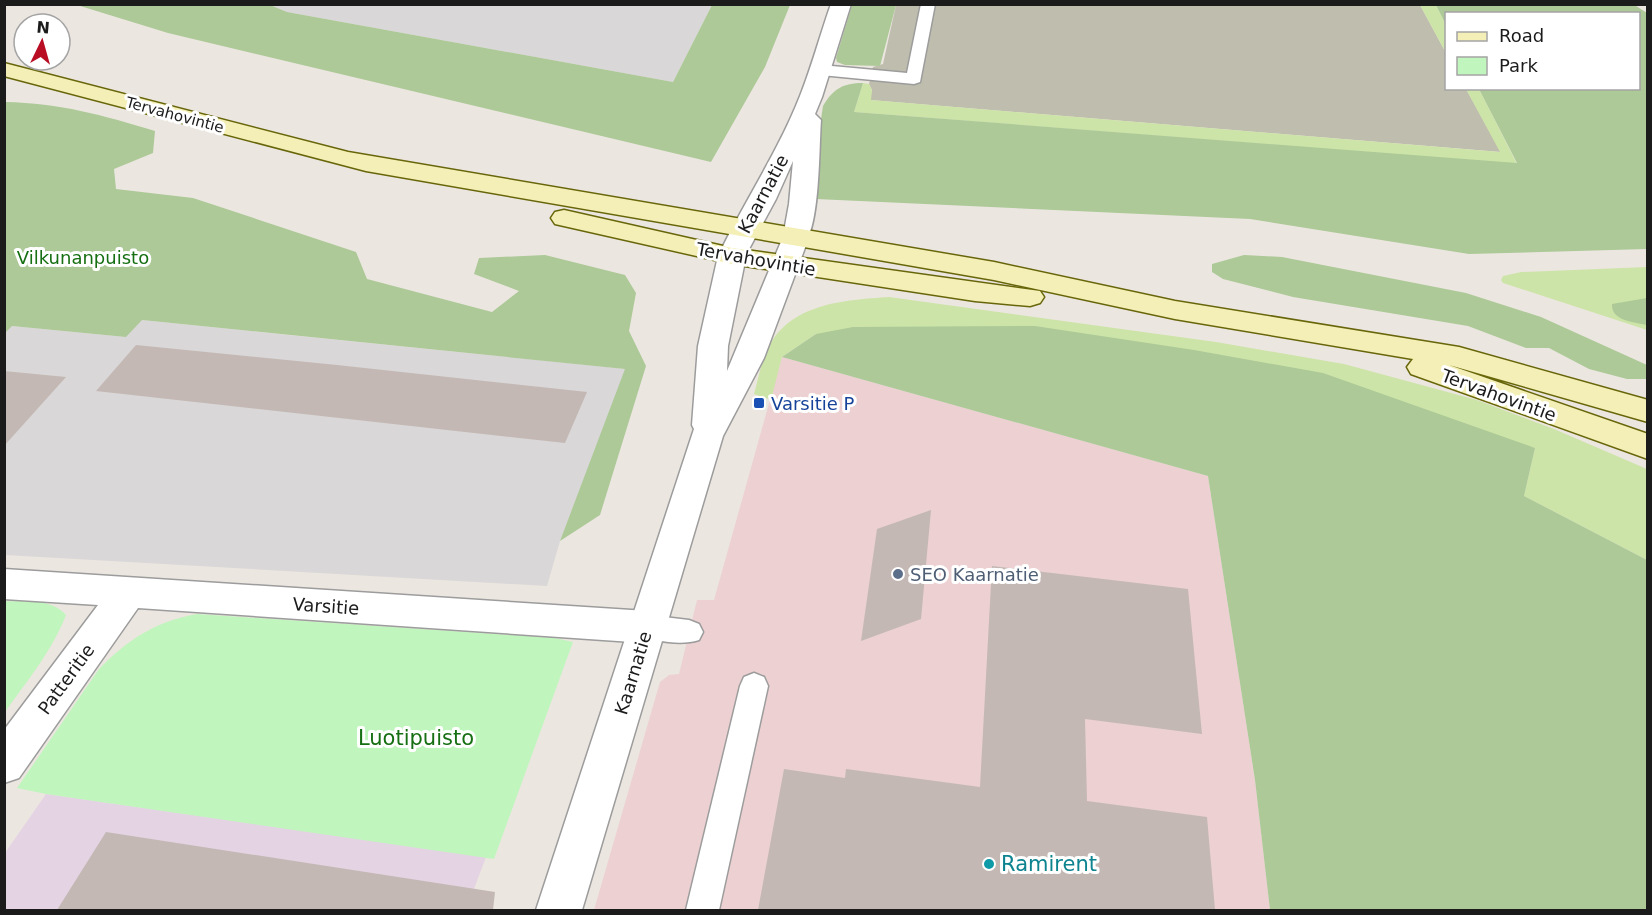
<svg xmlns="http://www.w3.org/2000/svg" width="1652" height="915" font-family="'DejaVu Sans',sans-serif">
	<rect width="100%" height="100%" fill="#ece6e0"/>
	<g fill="#d9d7d8">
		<polygon points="270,5 712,5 673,82 287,12"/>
		<polygon points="141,320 626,369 560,541 547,586 5,555 4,333 12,326 126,337"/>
	</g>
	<polygon fill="#ecd0d2" points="782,357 1208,476 1255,780 1270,910 594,910 660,682 669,675 679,674 697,600 714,600"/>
	<polygon fill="#e4d3e3" points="46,794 486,857 466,910 5,910 5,853"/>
	<polygon fill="#bfbdad" points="896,5 1420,5 1446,53 1446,88 1466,89 1501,152 870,100 872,90 869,84 873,67 883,64"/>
	<g fill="#cde4a8">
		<polygon points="1420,5 1436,5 1446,25 1446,53"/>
		<polygon points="863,83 869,84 872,90 871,100 1500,152 1466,89 1479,89 1517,164 854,112"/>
		<polygon points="1647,267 1647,330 1503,283 1501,280 1503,276 1521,272"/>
		<path d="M 889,297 L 1216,342 L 1344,364 L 1477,400 L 1554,429 L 1647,469 L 1647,560 L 1524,496 L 1535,448 L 816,334 L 782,357 L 771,400 L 754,394 C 758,380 761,363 767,350 C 789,303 845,300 889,297 Z"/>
	</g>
	<g fill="#acc997">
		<path d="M 1633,4 L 1647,13 L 1647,249 L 1469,254 L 1250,219 L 816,199 L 811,185 L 823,106 C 833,89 843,83 863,83 L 854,112 L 1517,163 L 1479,89 L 1638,88 L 1638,14 L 1446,14 L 1446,25 L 1436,5 Z"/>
		<polygon points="77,5 270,5 287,12 673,82 712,5 790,5 765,67 711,162 168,33"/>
		<polygon points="852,5 896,5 880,66 845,65 837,62 836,58"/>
		<path d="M 5,102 C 60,103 102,115 155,131 L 153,153 L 114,169 L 116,189 L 193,198 L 356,252 L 367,279 L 492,312 L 519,291 L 474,274 L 479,258 L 545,255 L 625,275 L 636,293 L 629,331 L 646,366 L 600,515 L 560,541 L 625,369 L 142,320 L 126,337 L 12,326 L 5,333 Z"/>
		<polygon points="1244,255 1282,257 1466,293 1541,317 1647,365 1647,379 1627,379 1589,369 1549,348 1526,348 1468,326 1293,297 1223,279 1212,272 1212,264"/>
		<path d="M 1647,298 L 1647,325 C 1634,322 1611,321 1612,304 Z"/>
		<polygon points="1035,326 1194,350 1323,373 1535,448 1524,496 1647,560 1647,910 1270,910 1255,780 1208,476 782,357 816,334 853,327"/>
	</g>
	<g fill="#c1f5be">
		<path d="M 5,601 C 26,602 51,598 66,615 C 52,651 27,681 5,712 Z"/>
		<path d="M 197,614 L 555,638 L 573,642 L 494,859 L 46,794 L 17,788 L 99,669 C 127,640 156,621 197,614 Z"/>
	</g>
	<g fill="#c3b8b4">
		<polygon points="136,345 337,365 587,392 565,443 96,391"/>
		<polygon points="4,371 66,377 4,446"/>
		<polygon points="931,510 921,619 861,641 877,529"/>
		<polygon points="992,566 1188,589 1202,734 1085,719 1087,801 1207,817 1215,910 758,910 784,769 845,778 846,769 980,787"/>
		<polygon points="106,832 495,892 493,910 57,910"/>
	</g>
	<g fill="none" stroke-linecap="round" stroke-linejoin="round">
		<defs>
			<g id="service">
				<polygon points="921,4 935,4 920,82 914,84 821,75 813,70 821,65 907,73"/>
				<path d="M 647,615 L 689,620 L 699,624 L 703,632 L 699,640 C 681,646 655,641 637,635 L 633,627 L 637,619 Z"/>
				<polygon points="754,673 764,677 768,686 719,910 686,910 740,686 744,677"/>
			</g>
			<g id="minor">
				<path d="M 831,4 L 851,4 L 822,97 L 815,114 L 821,120 C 819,147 820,222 805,243 L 796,245 L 787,243 L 783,237 L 789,204 L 793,161 L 776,199 L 742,262 L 732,264 L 722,262 L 718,256 C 744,202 778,152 800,96 C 812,66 820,35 831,4 Z"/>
				<polygon points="4,569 647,611 660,616 666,627 660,638 647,643 138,608 19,778 4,783 4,730 98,605 4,599"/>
			</g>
			<polygon id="tertiary" points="796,229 805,231 809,237 764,358 723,436 582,910 536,910 694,429 692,425 698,346 718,256 722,250 732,248 742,250 746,256 728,346 727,371 783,237 787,231"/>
			<g id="secondary">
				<polygon points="4,63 348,152 994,262 1175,301 1459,347 1648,400 1648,422 1449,365 1648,434 1648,459 1411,374 1407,367 1413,359 1175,319 994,280 366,171 4,76"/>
				<polygon points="564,210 732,248 1040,291 1044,297 1040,303 1030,306 975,301 732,264 555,224 551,218 555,212"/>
			</g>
		</defs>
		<use href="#service" stroke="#9c9c9c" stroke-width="3"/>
		<use href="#minor" stroke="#9c9c9c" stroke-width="3"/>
		<use href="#tertiary" stroke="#9c9c9c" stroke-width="3"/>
		<use href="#secondary" stroke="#68660b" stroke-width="3"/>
		<use href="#service" fill="#fff" fill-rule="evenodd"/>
		<use href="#minor" fill="#fff" fill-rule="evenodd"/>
		<use href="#tertiary" fill="#fff" fill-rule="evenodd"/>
		<use href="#secondary" fill="#f4efb6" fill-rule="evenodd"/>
	</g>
	<rect fill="#1a4fb4" stroke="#fff" stroke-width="2" x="753" y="397" width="12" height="12" rx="3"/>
	<circle fill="#5c6f8a" stroke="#fff" stroke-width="2" cx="898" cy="574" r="6"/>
	<circle fill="#0f9aa8" stroke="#fff" stroke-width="2" cx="989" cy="864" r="6"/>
	<g text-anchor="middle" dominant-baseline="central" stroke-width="6" stroke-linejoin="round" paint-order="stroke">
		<g font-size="15" fill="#1b1b1b" stroke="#fff">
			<text transform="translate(175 115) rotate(15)">Tervahovintie</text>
		</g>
		<g font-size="18" fill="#1b1b1b" stroke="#fff">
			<text transform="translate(763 194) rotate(-62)">Kaarnatie</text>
			<text transform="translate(756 259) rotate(10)">Tervahovintie</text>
			<text transform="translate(1499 395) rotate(20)">Tervahovintie</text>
			<text transform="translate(326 606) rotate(4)">Varsitie</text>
			<text transform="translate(633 673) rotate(-73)">Kaarnatie</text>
			<text transform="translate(66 679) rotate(-54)">Patteritie</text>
		</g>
		<g font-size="18" fill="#166f12" stroke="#fff">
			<text x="83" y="257">Vilkunanpuisto</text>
		</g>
		<g font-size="18" fill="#164399" stroke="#fff" text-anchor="start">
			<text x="771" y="403">Varsitie P</text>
		</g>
		<g font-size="18" fill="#4e5e75" stroke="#fff" text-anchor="start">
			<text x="910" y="574">SEO Kaarnatie</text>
		</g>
		<g font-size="21" fill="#166f12" stroke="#fff">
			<text x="416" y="738">Luotipuisto</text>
		</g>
		<g font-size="21" fill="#0d838f" stroke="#fff" text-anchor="start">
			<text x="1001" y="864">Ramirent</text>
		</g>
	</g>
	<rect width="1652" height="915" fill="none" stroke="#1b1b1b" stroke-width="12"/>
	<rect x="1445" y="12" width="195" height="78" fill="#ffffff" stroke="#a4a4a4" stroke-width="1.5"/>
	<rect x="1457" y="32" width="30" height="9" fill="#f4efb6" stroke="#a4a4a4" stroke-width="1.5"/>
	<text x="1499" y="42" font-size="18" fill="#1b1b1b">Road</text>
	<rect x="1457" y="57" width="30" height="18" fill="#c1f5be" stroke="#a4a4a4" stroke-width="1.5"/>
	<text x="1499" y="72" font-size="18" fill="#1b1b1b">Park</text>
	<g transform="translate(42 42) rotate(5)"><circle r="28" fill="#ffffff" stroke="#a4a4a4" stroke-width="1.5"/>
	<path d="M0-4.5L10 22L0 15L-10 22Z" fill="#b80d23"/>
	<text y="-9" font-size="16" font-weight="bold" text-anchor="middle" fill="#1b1b1b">N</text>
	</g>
</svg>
